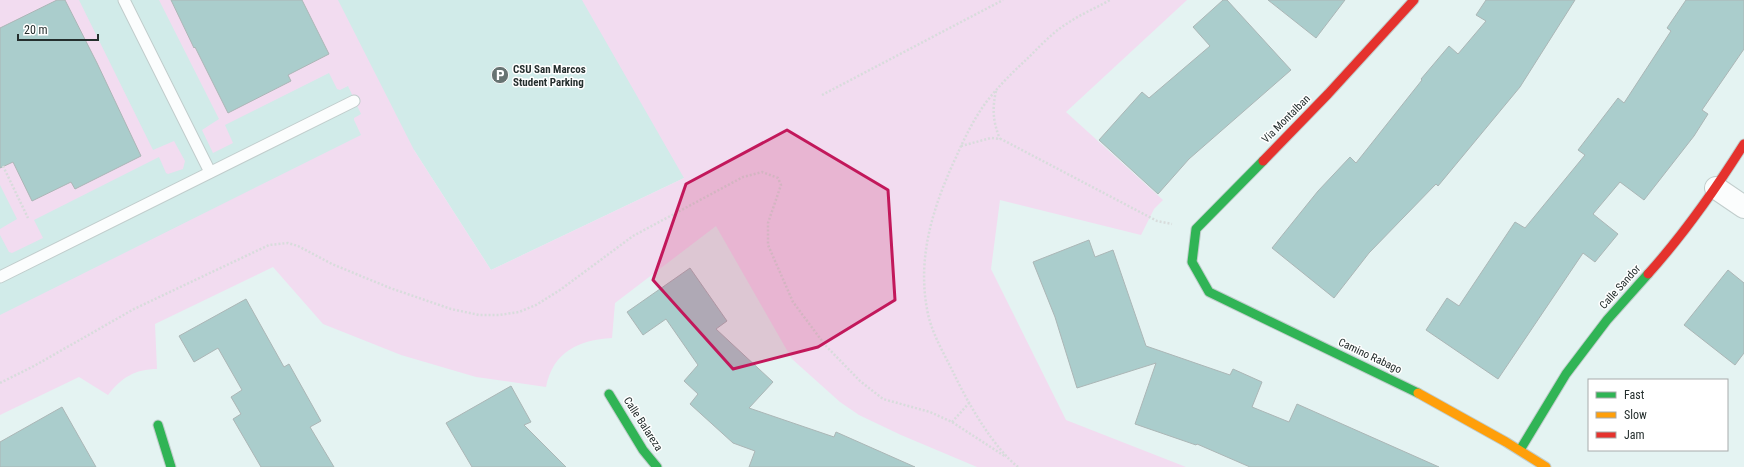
<svg xmlns="http://www.w3.org/2000/svg" width="1744" height="467" font-family="'Roboto Condensed',sans-serif">
	<rect width="100%" height="100%" fill="#e4f3f2"/>
	<polygon fill="#d1ebe9" points="0,0 1078,0 684,178 491,270 414,150 0,355"/>
	<g fill="#f2dcf0">
		<polygon points="0,0 79,0 153,150 174,141 185,161 183,169 168,174 166,173 159,157 34,220 43,238 12,253 9,252 0,235 0,229 17,219 0,185"/>
		<path d="M 159,0 L 338,0 L 414,150 L 491,270 L 684,178 L 582,0 L 1187,0 L 1066,112 L 1163,200 L 1154,209 L 1141,235 L 1000,200 L 991,269 L 1066,420 L 1186,467 L 977,467 L 901,435 L 859,415 L 840,402 L 792,359 L 716,226 L 615,303 L 612,338 C 578,340 553,352 546,387 L 476,377 L 401,355 L 323,324 L 273,267 L 155,324 L 157,369 C 135,369 121,378 108,395 L 79,377 L 0,415 L 0,315 L 361,135 L 354,120 L 354,118 L 361,114 L 348,86 L 340,90 L 337,89 L 329,73 L 225,125 L 233,143 L 213,153 L 202,130 L 219,119 Z"/>
	</g>
	<g fill="#aacdcc" stroke="#abb6b6">
		<polygon points="57,0 65,0 97,63 141,156 75,189 71,182 32,201 13,162 0,168 0,28"/>
		<polygon points="171,0 302,0 329,54 288,75 291,81 228,113 195,47 194,48"/>
		<polygon points="1223,0 1227,0 1291,70 1189,159 1158,194 1099,140 1142,92 1149,98 1210,46 1193,27"/>
		<polygon points="1268,0 1345,0 1316,38"/>
		<polygon points="1486,0 1575,0 1520,87 1438,186 1436,184 1369,253 1334,298 1272,248 1318,191 1350,157 1356,163 1422,80 1421,79 1449,46 1458,54 1486,21 1476,15"/>
		<polygon points="1686,0 1744,0 1744,49 1702,110 1708,114 1694,136 1644,200 1620,182 1593,214 1618,234 1595,262 1583,253 1498,379 1426,330 1447,298 1459,306 1515,222 1525,228 1585,155 1578,150 1618,98 1624,103 1671,31 1667,28"/>
		<polygon points="1089,240 1095,257 1113,250 1146,346 1230,375 1233,369 1262,382 1252,407 1289,422 1297,404 1439,467 1250,467 1197,444 1196,445 1135,424 1156,363 1077,388 1055,317 1033,262"/>
		<polygon points="690,268 727,321 716,329 773,382 749,408 834,437 836,432 915,467 749,467 755,451 733,443 690,404 698,394 684,381 698,365 666,319 643,335 627,312"/>
		<polygon points="1728,270 1744,283 1744,353 1735,365 1684,325"/>
		<polygon points="246,299 284,367 289,364 321,421 310,427 334,467 261,467 233,419 241,414 231,397 242,390 218,348 194,362 179,336"/>
		<polygon points="511,386 531,422 524,425 566,467 472,467 446,423"/>
		<polygon points="62,407 96,467 0,467 0,442"/>
	</g>
	<g fill="none" stroke-linecap="round" stroke-linejoin="round">
		<defs>
			<g id="lane">
				<polyline points="124,0 210,172"/>
				<polyline points="0,277 354,101"/>
			</g>
			<polyline id="street" points="1716,188 1744,207"/>
			<g id="fast">
				<polyline points="1263,161 1196,229 1192,262 1209,292 1418,393"/>
				<polyline points="609,394 643,450 657,467"/>
				<polyline points="158,425 171,467"/>
				<polyline points="1520,450 1566,374 1607,320 1648,274"/>
			</g>
			<polyline id="slow" points="1418,393 1506,442 1546,467"/>
			<g id="jam">
				<polyline points="1263,161 1328,94 1414,0"/>
				<path d="M 1648,274 C 1684,234 1715,190 1744,144"/>
			</g>
		</defs>
		<use href="#lane" stroke="#c1cdcc" stroke-width="13"/>
		<use href="#street" stroke="#c1cdcc" stroke-width="24"/>
		<use href="#fast" stroke="#c1cdcc" stroke-width="11"/>
		<use href="#slow" stroke="#c1cdcc" stroke-width="11"/>
		<use href="#jam" stroke="#c1cdcc" stroke-width="11"/>
		<g stroke="#d8dcdc" stroke-width="2.5" stroke-dasharray="2 2" stroke-linecap="butt">
			<path d="M 996,91 C 992,109 993,122 1000,139"/>
			<polyline points="822,95 1003,0"/>
			<polyline points="961,146 991,138 1001,139 1157,221 1172,224"/>
			<polyline points="3,166 28,218"/>
			<polyline points="0,383 34,366 134,309 269,245 288,243 298,246 332,264 390,288 451,309 479,315 499,315 519,312 536,305 560,290 633,236 743,177 762,172 778,178 781,185 768,223 768,245 793,302 825,345 860,381 883,399 930,412 952,422 1006,457"/>
			<polyline points="952,422 970,402"/>
			<path d="M 1018,467 C 994,448 969,405 955,376 C 945,355 931,333 927,309 C 917,255 934,204 957,155 C 964,139 972,123 982,108 C 995,89 1013,72 1029,57 C 1041,45 1053,32 1068,23 C 1081,14 1096,8 1110,0"/>
		</g>
		<use href="#lane" stroke="#fbfdfd" stroke-width="11"/>
		<use href="#street" stroke="#fbfdfd" stroke-width="22"/>
		<use href="#fast" stroke="#30b455" stroke-width="9"/>
		<use href="#slow" stroke="#ff9f0a" stroke-width="9"/>
		<use href="#jam" stroke="#e5322d" stroke-width="9"/>
	</g>
	<path fill="#c2185b" fill-opacity="0.2" stroke="#c2185b" stroke-width="3" stroke-linejoin="round" d="M 787,130 L 888,190 L 895,300 L 818,347 L 733,369 L 653,280 L 686,184 Z"/>
	<defs>
		<symbol id="parking-disc" viewBox="-11 -11 22 22"><circle r="9.5" fill="#677372" stroke="#fff"/><path d="M-3.5-5.5H1a3.5 3.5 0 0 1 0 7H-1V5.5H-3.5ZM-1-3.4V-.6H.8a1.4 1.4 0 0 0 0-2.8Z" fill="#fff"/></symbol>
	</defs>
	<g fill-rule="evenodd">
		<use href="#parking-disc" x="490" y="65" width="20" height="20"/>
	</g>
	<g text-anchor="middle" dominant-baseline="central" stroke-width="3" stroke-linejoin="round" paint-order="stroke">
		<g font-size="11" font-weight="bold" fill="#242e2d" stroke="#fff" text-anchor="start">
			<text x="513" y="69">CSU San Marcos<tspan x="513" dy="13">Student Parking</tspan></text>
		</g>
		<g font-size="11" fill="#242e2d" stroke="#fff">
			<text transform="translate(1286 119) rotate(-45)">Via Montalban</text>
			<text transform="translate(1620 287) rotate(-48)">Calle Sandor</text>
			<text transform="translate(1370 356) rotate(25)">Camino Rabago</text>
			<text transform="translate(643 424) rotate(57)">Calle Balareza</text>
		</g>
	</g>
	<rect x="1588" y="379" width="140" height="72" fill="#ffffff" stroke="#a7abab"/>
	<rect x="1596" y="392" width="20" height="6" fill="#30b455" stroke="#a7abab"/>
	<text x="1624" y="399" font-size="12" fill="#242e2d">Fast</text>
	<rect x="1596" y="412" width="20" height="6" fill="#ff9f0a" stroke="#a7abab"/>
	<text x="1624" y="419" font-size="12" fill="#242e2d">Slow</text>
	<rect x="1596" y="432" width="20" height="6" fill="#e5322d" stroke="#a7abab"/>
	<text x="1624" y="439" font-size="12" fill="#242e2d">Jam</text>
	<path d="M18 34v6h80v-6" fill="none" stroke="#242e2d" stroke-width="2"/>
	<text x="24" y="34" font-size="12" fill="#242e2d" stroke="#ffffff" stroke-width="3" paint-order="stroke">20 m</text>
</svg>
